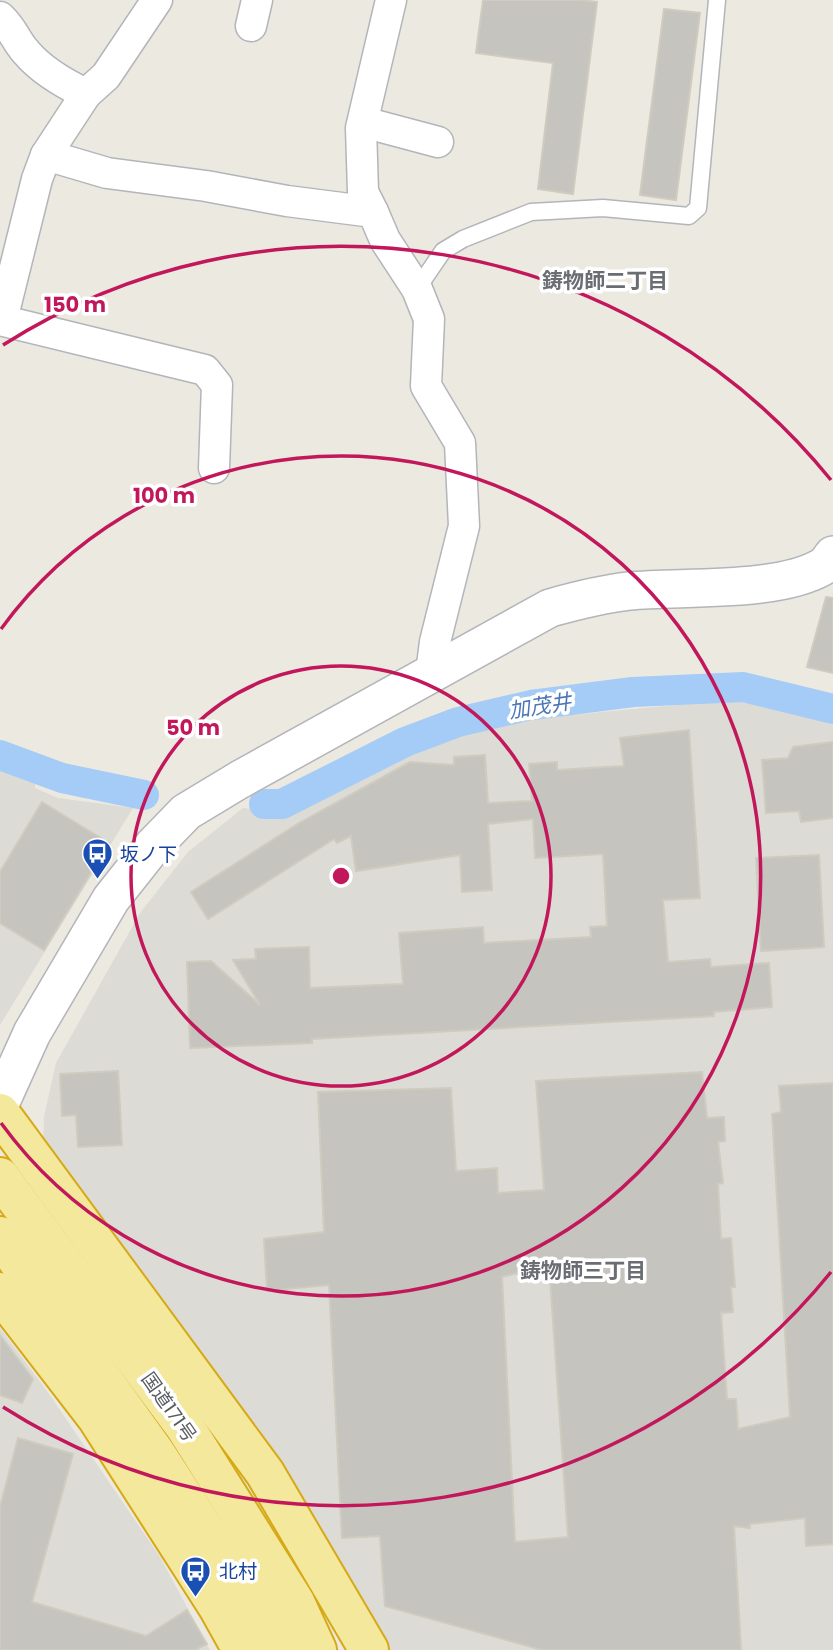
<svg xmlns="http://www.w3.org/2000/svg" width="833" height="1650" font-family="Poppins,'Noto Sans JP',sans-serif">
	<rect width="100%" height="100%" fill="#ebe9e0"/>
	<g fill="#dcdbd5">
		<polygon points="739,699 833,723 833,1650 384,1650 43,1146 44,1117 56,1063 140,913 188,852 243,808 285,813 437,742 518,720"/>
		<polygon points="0,768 35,783 35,788 58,798 133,808 0,1025"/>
		<polygon points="0,1328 47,1391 160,1557 210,1650 0,1650"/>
	</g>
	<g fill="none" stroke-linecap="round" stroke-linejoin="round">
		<g stroke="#a5ccf6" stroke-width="30">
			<polyline points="0,755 62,778 144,795"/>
			<polyline points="264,804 282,804 405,742 458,722 531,705 633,692 743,687 833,709"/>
		</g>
	</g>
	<g fill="#c6c4be" stroke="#cfcbbf" stroke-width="2" fill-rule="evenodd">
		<polygon points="483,0 579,0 597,2 573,194 538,189 553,63 476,53"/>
		<polygon points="664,9 700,13 676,200 640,195"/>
		<polygon points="826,597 833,598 833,673 807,667"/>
		<polygon points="689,730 700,898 663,900 668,962 710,959 711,967 769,963 772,1007 714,1012 714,1016 312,1039 312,1043 190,1048 187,962 211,961 260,1005 233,960 256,959 255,949 309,947 310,988 403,984 399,933 483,927 484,943 591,937 590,927 607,926 603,854 535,858 533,819 488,824 492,890 462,892 460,855 356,871 351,836 337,843 334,839 208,919 191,892 299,823 410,762 454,765 454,757 485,755 488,803 532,801 529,764 557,762 557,770 624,766 620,738"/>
		<polygon points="833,742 833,818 801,822 799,811 766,813 762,760 788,758 793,747"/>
		<polygon points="42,802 109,843 44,950 0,923 0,872"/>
		<polygon points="819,855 824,947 761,951 756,858"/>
		<polygon points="118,1071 122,1145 78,1147 76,1115 62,1116 60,1074"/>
		<path d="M 702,1072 L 707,1118 L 724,1117 L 725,1141 L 718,1142 L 723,1183 L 718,1184 L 721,1239 L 731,1238 L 735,1287 L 731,1287 L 733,1312 L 721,1313 L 727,1399 L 736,1399 L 738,1429 L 790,1417 L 772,1114 L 781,1112 L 779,1086 L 833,1083 L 833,1544 L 806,1546 L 805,1518 L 750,1524 L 750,1528 L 734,1526 L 741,1650 L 542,1650 L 385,1606 L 380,1536 L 342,1538 L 329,1285 L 267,1291 L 264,1239 L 324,1232 L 318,1092 L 451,1088 L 456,1171 L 497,1168 L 498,1193 L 544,1190 L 536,1081 ZM 549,1264 L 568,1537 L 515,1542 L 502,1277 Z"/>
		<polygon points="0,1335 33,1379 22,1403 0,1395"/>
		<polygon points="18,1438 73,1454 32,1602 146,1636 187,1610 207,1644 195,1650 0,1650 0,1507"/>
	</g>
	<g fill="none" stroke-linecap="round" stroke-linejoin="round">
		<defs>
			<polyline id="service" points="417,289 443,251 463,239 531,212 603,208 689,216 698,208 717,0"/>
			<g id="minor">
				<path d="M 0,17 C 14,30 15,40 26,52 C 41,70 65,84 86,94 L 46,155 L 107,173 L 206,186 L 287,201 L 373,212 L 385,240 L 417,289 L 429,319 L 426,386 L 460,443 L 464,526 L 435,642 L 431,673"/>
				<polyline points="251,26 257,0"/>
				<polyline points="86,94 106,76 157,0"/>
				<polyline points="363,122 438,142"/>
				<polyline points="373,212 363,192 361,128 391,0"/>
				<polyline points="0,320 205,370 217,385 214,468"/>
				<polyline points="2,320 37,179 46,155"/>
			</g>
			<path id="tertiary" d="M 0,1104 L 32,1033 L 111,899 L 153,846 L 186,812 L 239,780 L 550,608 C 575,601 602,594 629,591 C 682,586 777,593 822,567 C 826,565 830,559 833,555"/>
			<g id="trunk">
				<polyline points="0,1113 265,1473 369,1650"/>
				<polyline points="0,1177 185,1427 295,1602 317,1650"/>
				<polyline points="0,1236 155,1452 264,1621 277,1650"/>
				<polyline points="0,1292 97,1418 218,1607 242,1650"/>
			</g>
		</defs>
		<use href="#service" stroke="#b3b5ba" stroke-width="19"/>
		<use href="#minor" stroke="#b3b5ba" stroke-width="33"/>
		<use href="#tertiary" stroke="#b3b5ba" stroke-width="40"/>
		<use href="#trunk" stroke="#d6a915" stroke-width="42"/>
		<use href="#service" stroke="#fff" stroke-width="16"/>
		<use href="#minor" stroke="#fff" stroke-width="30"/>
		<use href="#tertiary" stroke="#fff" stroke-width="37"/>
		<use href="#trunk" stroke="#f4e89c" stroke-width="38"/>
	</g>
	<g fill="none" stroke="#c2185b" stroke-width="3.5">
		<circle cx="341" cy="876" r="210"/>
		<path d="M1 629A420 420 0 1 1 1 1123"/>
		<path d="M831 1272A630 630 0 0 1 3 1407M3 345A630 630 0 0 1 831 480"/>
	</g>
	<defs>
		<symbol id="bus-pin" viewBox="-11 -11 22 30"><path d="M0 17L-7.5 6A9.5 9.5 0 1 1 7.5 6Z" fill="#1a4fb4" stroke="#fff"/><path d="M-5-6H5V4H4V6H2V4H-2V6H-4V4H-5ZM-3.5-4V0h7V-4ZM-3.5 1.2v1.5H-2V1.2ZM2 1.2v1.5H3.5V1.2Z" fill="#fff"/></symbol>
	</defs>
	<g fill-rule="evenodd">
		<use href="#bus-pin" x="80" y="836" width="35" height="47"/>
		<use href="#bus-pin" x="178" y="1554" width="35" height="47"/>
	</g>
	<g text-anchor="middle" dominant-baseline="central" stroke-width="7" stroke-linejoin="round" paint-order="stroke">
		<g font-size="19" fill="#164399" stroke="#fff" text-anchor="start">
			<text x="120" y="854">坂ノ下</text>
			<text x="219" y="1571">北村</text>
		</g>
		<g font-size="19" fill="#595c60" stroke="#fff">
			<text transform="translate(169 1407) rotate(55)">国道171号</text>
		</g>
		<g font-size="21" font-weight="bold" fill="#6a6d72" stroke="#fff">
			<text x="605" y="280">鋳物師二丁目</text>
			<text x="583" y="1270">鋳物師三丁目</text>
		</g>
		<g font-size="21" font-style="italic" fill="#4b77b6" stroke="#fff">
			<text transform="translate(540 706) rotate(-9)">加茂井</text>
		</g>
	</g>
	<circle cx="341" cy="876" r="10" fill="#c2185b" stroke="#fff" stroke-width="3.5"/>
	<g font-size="21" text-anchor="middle" font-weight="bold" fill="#c2185b" stroke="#fff" stroke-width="7" stroke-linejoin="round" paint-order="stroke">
		<text x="75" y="312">150 m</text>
		<text x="164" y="503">100 m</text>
		<text x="193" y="735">50 m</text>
	</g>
</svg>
